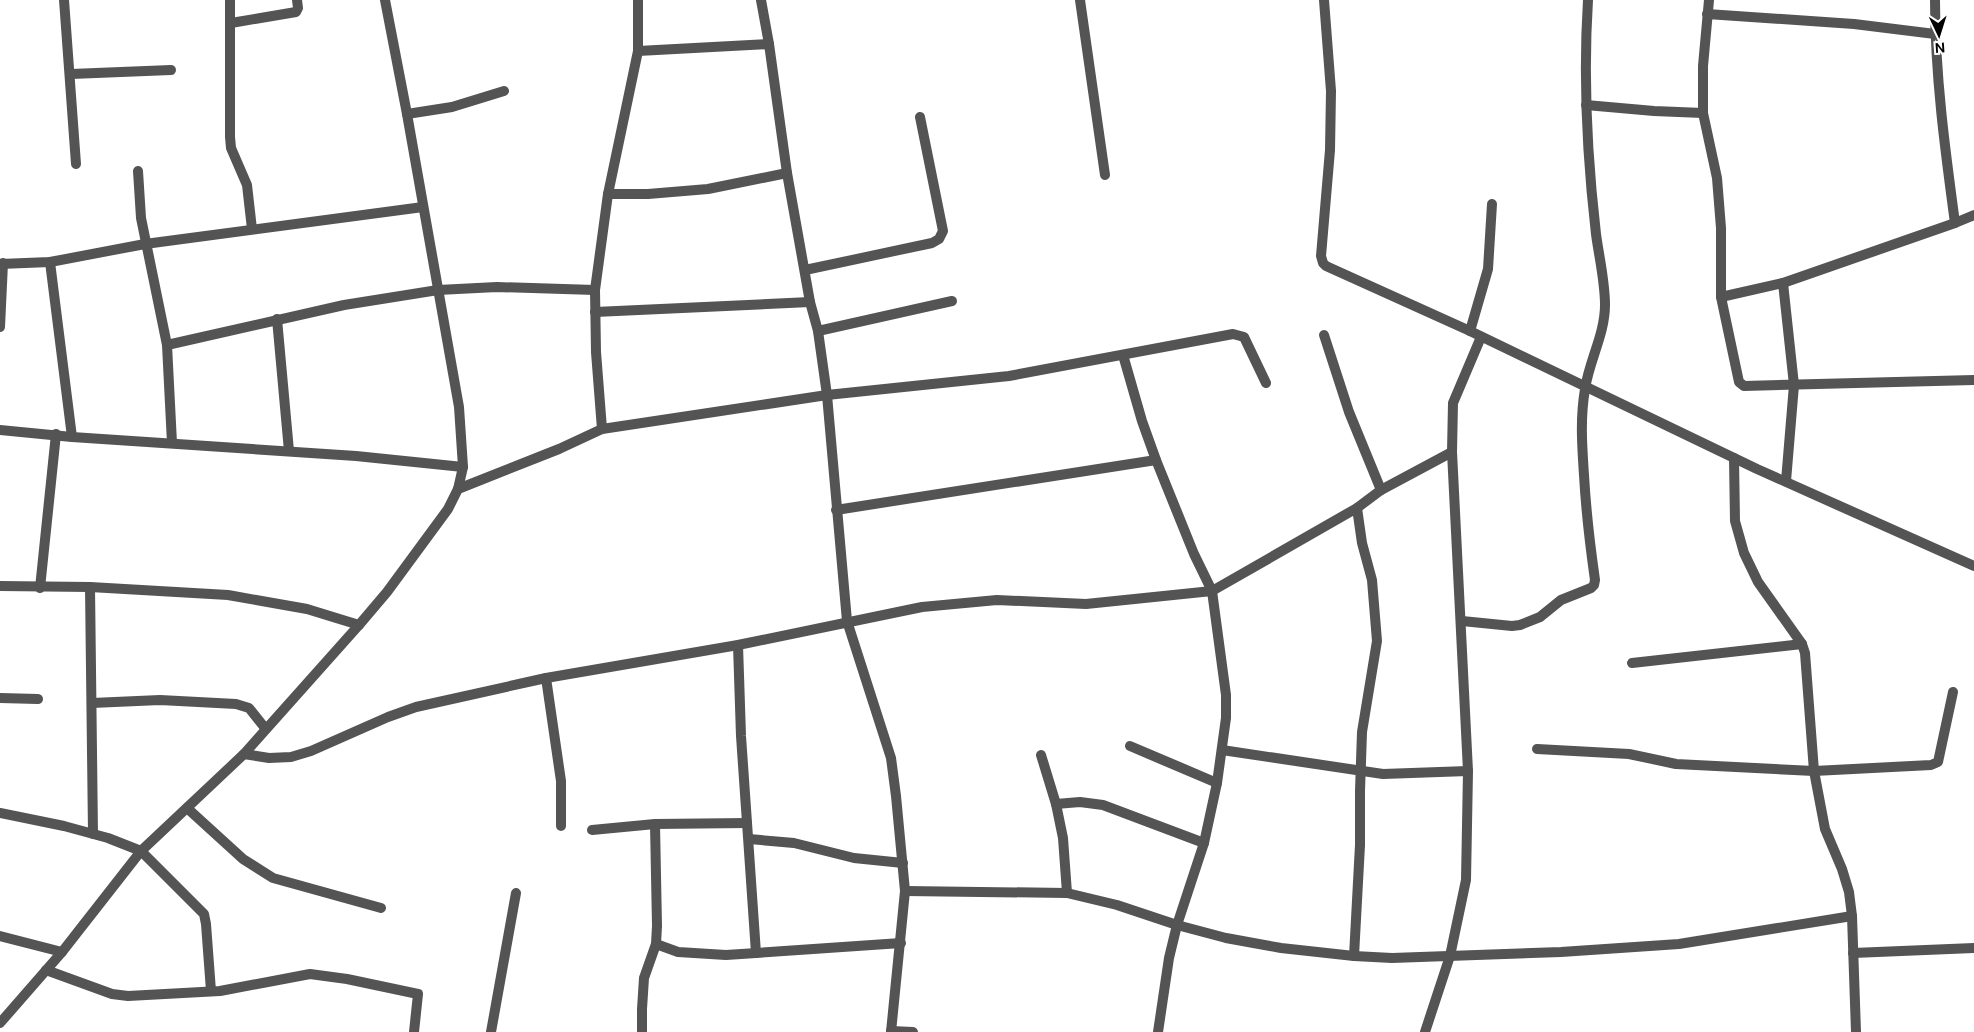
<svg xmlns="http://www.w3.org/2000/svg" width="1974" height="1032" font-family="'DM Sans',sans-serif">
	<rect width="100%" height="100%" fill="#fff"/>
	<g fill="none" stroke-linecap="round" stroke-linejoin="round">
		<polyline stroke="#545454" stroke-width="10" points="1080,0 1105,175"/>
		<g stroke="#545454" stroke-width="10">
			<polyline points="64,0 76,164"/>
			<polyline points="230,0 230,137 231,148 247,185 252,229"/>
			<polyline points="385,0 407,114 459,407 463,467"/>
			<polyline points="761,0 769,44 787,173 810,302 818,331 827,395 847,621 891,758 896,796 905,891 891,1032"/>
			<polyline points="1324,0 1331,91 1330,150 1321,256 1323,263 1326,266 1470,331 1757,469 1974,566"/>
			<polyline points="1709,0 1703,66 1703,113 1717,178 1721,228 1721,297 1739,382 1744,386 1974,380"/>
			<path d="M 1935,0 C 1935,75 1945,149 1955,223"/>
			<polyline points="1707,14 1854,24 1935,34"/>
			<polyline points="231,23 296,12 298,8 297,0"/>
			<polyline points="638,51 769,44"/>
			<polyline points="71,74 171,70"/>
			<polyline points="1586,105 1654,111 1703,113"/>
			<polyline points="407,114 452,107 504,91"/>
			<polyline points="138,171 141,218 167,345 172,443"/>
			<polyline points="608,194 648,194 708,189 787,173"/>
			<polyline points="50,262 72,437"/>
			<polyline points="0,264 50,262 145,244 423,207"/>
			<polyline points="805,270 932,243 939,239 943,231 920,117"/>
			<polyline points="1783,283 1794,385 1786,481"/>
			<polyline points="1721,297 1783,283 1955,223 1974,215"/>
			<polyline points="595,312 810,302"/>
			<polyline points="277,319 289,451"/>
			<polyline points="0,327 3,263"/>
			<polyline points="818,331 952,301"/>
			<polyline points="1470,331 1488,269 1492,204"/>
			<polyline points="1324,335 1349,412 1381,490"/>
			<polyline points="167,345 344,305 438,290 497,287 595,290"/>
			<polyline points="1123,355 1142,421 1156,460 1194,554 1212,591 1226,695 1226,718 1217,783 1204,843 1177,925 1169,958 1158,1032"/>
			<polyline points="602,429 596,352 595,290 608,194 638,51 638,0"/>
			<polyline points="0,430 72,437 356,456 463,467 458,489"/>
			<polyline points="1734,458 1735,521 1744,553 1758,582 1802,644 1805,653 1814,771 1825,829 1842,869 1849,892 1852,916 1856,1032"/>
			<polyline points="836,510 1156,460"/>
			<polyline points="0,586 90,587 228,595 307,609 359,625"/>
			<polyline points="90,587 93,834"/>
			<polyline points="40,588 56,434"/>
			<path d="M 1462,621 L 1512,626 L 1520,625 L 1540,617 L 1561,600 L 1591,588 L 1594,585 L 1595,580 C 1590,545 1586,511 1584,475 C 1582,445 1580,419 1585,389 C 1589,361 1605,334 1605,305 C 1605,281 1599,257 1596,234 C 1587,156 1583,78 1588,0"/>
			<polyline points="738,645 741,736 756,953"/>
			<polyline points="1632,663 1802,644"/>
			<polyline points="546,678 561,781 561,826"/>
			<polyline points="0,698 38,699"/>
			<polyline points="92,703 160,700 236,704 249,708 265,728"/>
			<polyline points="1130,746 1217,783"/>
			<polyline points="1537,749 1629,754 1676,764 1814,771 1931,765 1938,762 1953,692"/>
			<polyline points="1222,750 1383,774 1468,771"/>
			<polyline points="244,754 269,758 291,757 311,751 388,717 416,707 546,678 738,645 922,607 997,600 1086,604 1212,591 1357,508 1381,490 1452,452"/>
			<polyline points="1041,755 1056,804 1063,838 1067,893"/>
			<polyline points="1056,804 1080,802 1103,805 1204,843"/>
			<polyline points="187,808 243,859 273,878 381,908"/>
			<polyline points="0,813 64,826 108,838 141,851 204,914 206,924 211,991"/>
			<polyline points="592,830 655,824 747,823"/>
			<polyline points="749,839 794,843 854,858 903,863"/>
			<polyline points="905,891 1067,893 1117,905 1177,925 1226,938 1281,948 1354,956 1392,958 1561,952 1679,944 1852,916"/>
			<polyline points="0,936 62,952"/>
			<polyline points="656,944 678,952 726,955 901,943"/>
			<polyline points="1853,953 1974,948"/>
			<polyline points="1354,956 1360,845 1360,791 1362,732 1377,641 1372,580 1362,543 1357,508"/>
			<polyline points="46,970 112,994 128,996 220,991 310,974 347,979 418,994 414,1032"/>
			<polyline points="0,1023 62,952 141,851 244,754 359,625 387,592 448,509 458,489 559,449 602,429 827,395 1009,376 1233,334 1244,337 1266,383"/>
			<polyline points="891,1031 913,1032"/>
			<polyline points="491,1032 516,893"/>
			<polyline points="642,1032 642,1009 644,978 656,944 657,926 655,824"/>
			<polyline points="1425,1032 1450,956 1466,880 1468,771 1452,452 1453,403 1481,337"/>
		</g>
	</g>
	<g transform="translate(1939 35) rotate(176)" stroke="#ffffff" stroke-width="4" paint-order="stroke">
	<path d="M0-4L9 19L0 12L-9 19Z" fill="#000000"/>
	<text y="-8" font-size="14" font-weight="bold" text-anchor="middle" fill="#000000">N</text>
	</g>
</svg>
